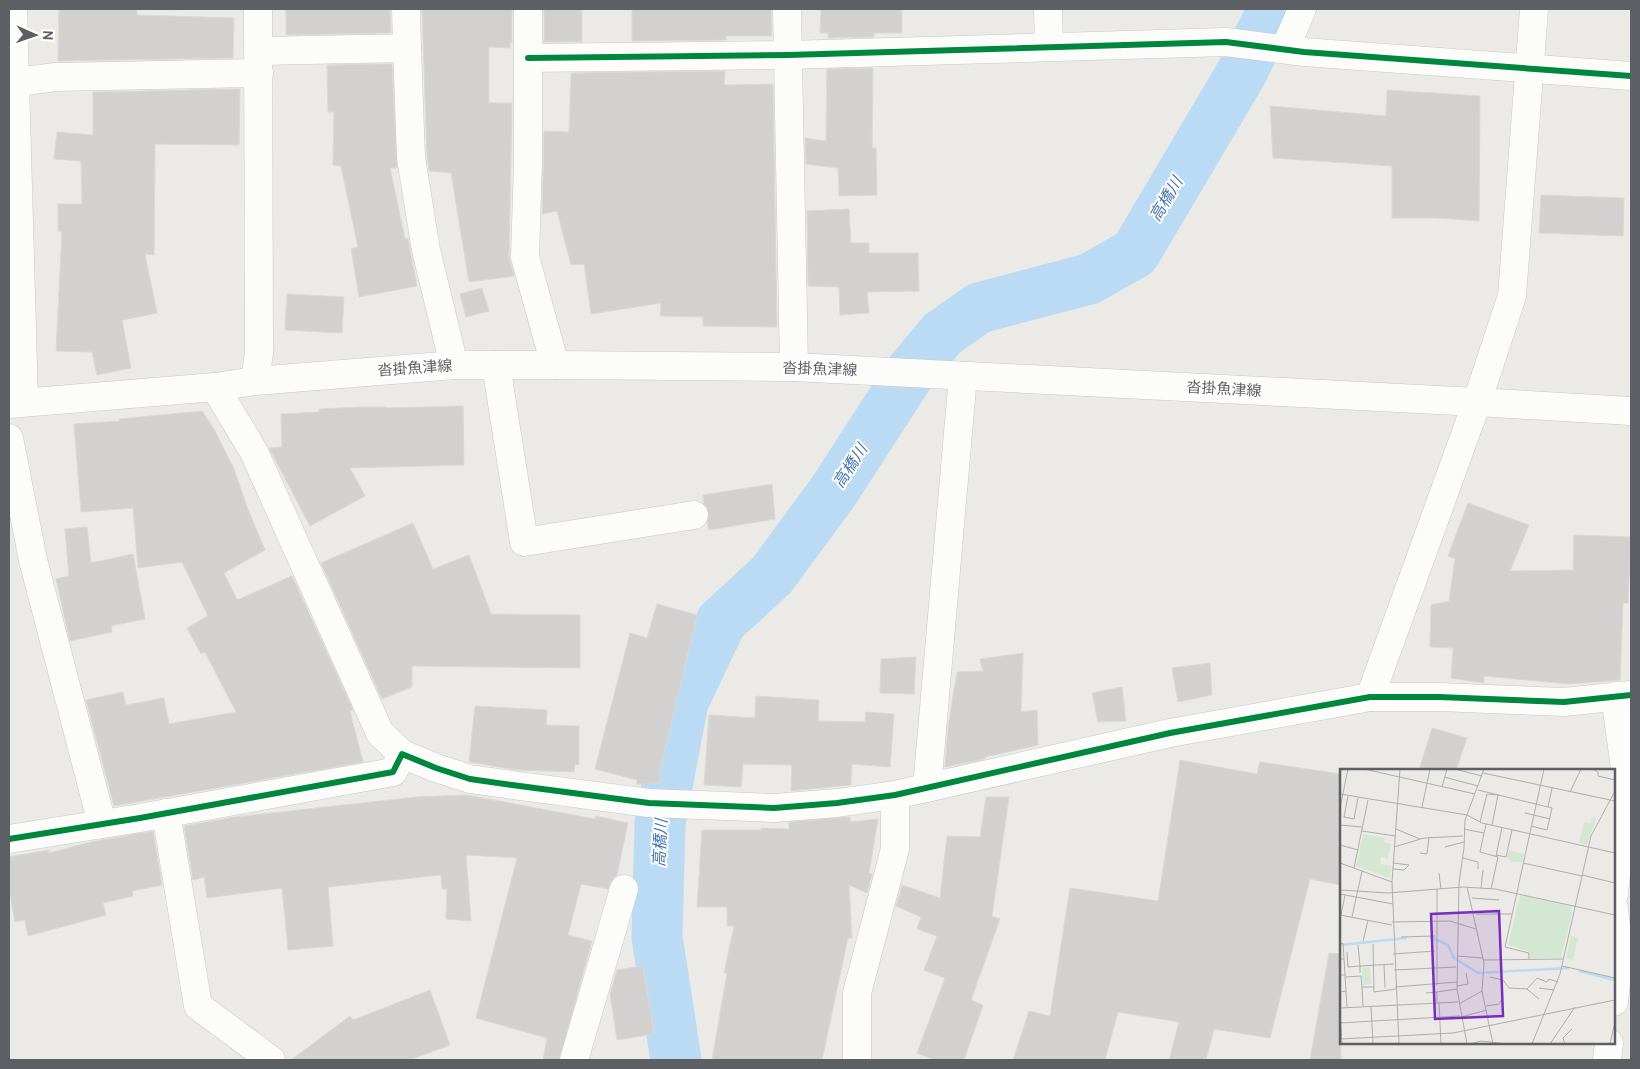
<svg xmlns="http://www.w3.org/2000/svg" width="1640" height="1069" font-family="Cabin,'Noto Sans JP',sans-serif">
	<rect width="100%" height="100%" fill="#ebeae6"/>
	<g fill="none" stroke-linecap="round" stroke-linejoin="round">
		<polyline stroke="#bbdbf4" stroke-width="51" points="676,1060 657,937 660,823 683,702 721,622 772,575 833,492 912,370 942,334 979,308 1089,279 1135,253 1242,72 1273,9"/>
	</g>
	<g fill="#d2d1cf" stroke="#dad9d5">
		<polygon points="59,9 137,9 137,15 234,18 233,58 58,61"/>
		<polygon points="286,9 390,9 391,33 286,35"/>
		<polygon points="422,9 512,9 512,42 510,42 510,48 489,47 489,103 512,103 509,257 514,276 469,282 451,173 429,171 427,156"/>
		<rect x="544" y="9" width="38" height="33"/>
		<polygon points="632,9 771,9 772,36 726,36 726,40 632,41"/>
		<polygon points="821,9 902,9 902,33 874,33 874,37 828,38 828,33 820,33"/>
		<polygon points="392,64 397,168 390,168 405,239 408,238 417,286 359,297 351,249 358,247 341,166 333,165 334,112 328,112 327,65"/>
		<polygon points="873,68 872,148 876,148 877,195 839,196 838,168 806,164 805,138 826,141 827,69"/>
		<polygon points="725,71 724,85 773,84 777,327 703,326 703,317 660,316 661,303 591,314 584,264 571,265 557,211 542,214 544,131 569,132 571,73"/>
		<polygon points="240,89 239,145 155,144 154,255 145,254 157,313 122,320 131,368 97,375 92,352 56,351 62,232 58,231 58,204 82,204 81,161 54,159 57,132 93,135 93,92"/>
		<polygon points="1387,90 1480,96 1479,221 1436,218 1392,218 1392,166 1273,158 1270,106 1386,116"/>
		<polygon points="1541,195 1624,198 1623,236 1539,233"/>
		<polygon points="849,209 851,243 869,243 869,253 918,253 919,291 867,292 869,313 840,315 839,287 808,286 807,211"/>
		<polygon points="482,288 489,311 466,317 460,294"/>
		<polygon points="287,294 344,297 342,333 285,330"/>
		<polygon points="463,406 464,465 350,468 365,496 310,526 269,448 282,447 281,414 319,412 319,409 361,407 387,407 387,408"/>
		<polygon points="202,411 214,429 234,469 247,507 265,550 224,573 237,600 292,576 353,710 350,711 363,762 114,806 86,700 123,692 126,705 164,698 169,724 236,712 205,652 201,654 187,628 208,616 182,562 138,568 133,508 81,512 74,424 120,421 119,419"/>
		<polygon points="772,484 775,519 709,530 707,522 709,513 704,504 703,495"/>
		<polygon points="1468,503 1529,525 1510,571 1573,570 1574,535 1631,537 1628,603 1623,603 1620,680 1569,684 1484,676 1484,683 1451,678 1453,648 1430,647 1431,605 1449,601 1455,559 1448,556"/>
		<polygon points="413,523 433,569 469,555 491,614 580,615 580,668 412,666 412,687 382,699 321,563"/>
		<polygon points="87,527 91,563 133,554 145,619 111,626 112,632 70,641 56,579 69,576 65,529"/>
		<polygon points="657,604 697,615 659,774 660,783 637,784 637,780 595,769 630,633 647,638"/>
		<polygon points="1023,653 1021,712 1037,710 1038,745 985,757 985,759 945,767 948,727 957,672 983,671 980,659"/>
		<polygon points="916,657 914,694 880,693 881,659"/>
		<polygon points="1210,663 1212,695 1178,702 1172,668"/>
		<polygon points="1122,687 1126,721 1098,722 1092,693"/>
		<polygon points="756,696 819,700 818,721 865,722 866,712 894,714 890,767 852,764 851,785 791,791 792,765 743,764 741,787 704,785 709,715 755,718"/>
		<polygon points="475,706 547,710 546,725 579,726 579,765 575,764 574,772 517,770 469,762"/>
		<polygon points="1432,728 1467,738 1456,770 1419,770"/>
		<polygon points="1180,760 1257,774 1260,762 1341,774 1341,885 1310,879 1270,1038 1214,1029 1206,1060 1169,1060 1179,1022 1118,1012 1105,1060 1013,1060 1029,1011 1050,1016 1070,888 1158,901"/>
		<polygon points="467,795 595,819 596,816 628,823 617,875 613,878 608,889 581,884 568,935 592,941 559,1060 543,1060 547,1038 476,1018 517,858 466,855 471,921 446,919 447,889 442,889 441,875 328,887 333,946 288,950 282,888 207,898 204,877 193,880 184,826 235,817 416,797"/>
		<polygon points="986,797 1009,797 992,916 1000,919 971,1000 983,1005 964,1060 935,1060 917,1053 945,978 924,970 937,936 917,929 921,917 896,906 902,885 940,898 947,836 980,837"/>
		<polygon points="850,817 850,822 878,819 869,873 872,874 867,893 849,885 852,938 848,938 822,1060 712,1060 727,973 724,973 734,926 727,926 727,907 697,907 702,830 761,830 761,828 789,829 789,822"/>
		<polygon points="153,831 162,885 132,891 133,896 103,903 106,915 28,936 25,920 15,922 9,888 9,857 49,850 49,853 91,842"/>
		<polygon points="1329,953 1341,954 1341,1060 1310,1060"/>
		<polygon points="643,966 654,1034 617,1040 610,994 617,970"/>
		<polygon points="430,990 450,1045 409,1060 291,1060 350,1016 353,1020"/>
	</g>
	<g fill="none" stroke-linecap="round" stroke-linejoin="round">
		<defs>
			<g id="minor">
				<polyline points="528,9 528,162 525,257 555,365"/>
				<polyline points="787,9 794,367"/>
				<polyline points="1048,9 1049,47"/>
				<polyline points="407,48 411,158 426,250 454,365"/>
				<polyline points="1285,49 1302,9"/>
				<polyline points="259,51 407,48 406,9"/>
				<polyline points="528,58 788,55 1226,42 1304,52 1631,76"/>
				<polyline points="9,83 56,77 259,73"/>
				<polyline points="496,365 524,542 694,515"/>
				<polyline points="255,381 259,353 258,9"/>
				<polyline points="215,387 254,452 380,733 402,754"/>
				<polyline points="9,438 33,560 102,824"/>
				<polyline points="1370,697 1477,402 1512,296 1534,9"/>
				<polyline points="927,788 963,376"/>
				<polyline points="166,813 198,1006 271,1060"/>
				<polyline points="9,839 140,818 393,772 402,754 436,768 470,779 512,785 649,803 774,808 837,803 895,795 1170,733 1370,697 1439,697 1564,702 1631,695"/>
				<polyline points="1614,894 1626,775 1615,696"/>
				<polyline points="1614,908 1619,953 1614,1002"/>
				<polyline points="574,1060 624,889"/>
				<polyline points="857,1060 857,993 895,849 895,795"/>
				<polyline points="1607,1060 1609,1043"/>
			</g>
			<polyline id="tertiary" points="13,9 24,402"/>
			<polyline id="secondary" points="9,404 215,387 255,381 454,365 555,365 794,367 1477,402 1631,411"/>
		</defs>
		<use href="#minor" stroke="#c8c8c8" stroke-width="29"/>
		<use href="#tertiary" stroke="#c8c8c8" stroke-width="29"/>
		<use href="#secondary" stroke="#c8c8c7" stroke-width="29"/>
		<use href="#minor" stroke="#fcfcfb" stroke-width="28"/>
		<use href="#tertiary" stroke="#fcfcfb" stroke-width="28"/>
		<use href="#secondary" stroke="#fcfcfb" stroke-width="28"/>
		<defs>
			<g id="cycleway">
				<polyline points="528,58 788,55 1226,42 1304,52 1631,76"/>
				<polyline points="9,839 140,818 393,772 402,754 436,768 470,779 512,785 649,803 774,808 837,803 895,795 1170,733 1370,697 1439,697 1564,702 1631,695"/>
			</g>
		</defs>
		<use href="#cycleway" stroke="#fff" stroke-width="9"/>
		<use href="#cycleway" stroke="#00873e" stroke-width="6"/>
	</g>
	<g text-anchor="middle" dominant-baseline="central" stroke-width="4" stroke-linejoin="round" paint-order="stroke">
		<g font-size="15" fill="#5c5f63" stroke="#fff">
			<text transform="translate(415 368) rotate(-4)">沓掛魚津線</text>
			<text transform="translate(820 369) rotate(2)">沓掛魚津線</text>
			<text transform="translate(1224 389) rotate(3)">沓掛魚津線</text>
		</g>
		<g font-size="16" font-style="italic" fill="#4576ab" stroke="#fff">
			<text transform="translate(1166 199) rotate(-59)">高橋川</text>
			<text transform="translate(850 466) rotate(-57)">高橋川</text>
			<text transform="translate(660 843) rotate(-87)">高橋川</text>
		</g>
	</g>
	<g transform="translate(1340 769)">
		<rect width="275" height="275" fill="#ebeae6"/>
		<path d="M 252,48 L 256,50 L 247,76 L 239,74 L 244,53 L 251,54 ZM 23,65 L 45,69 L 44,73 L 51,75 L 48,90 L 42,88 L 44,77 L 38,102 L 40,95 L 51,97 L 50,109 L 16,97 ZM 169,81 L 184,85 L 182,93 L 172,93 L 167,89 ZM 180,126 L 230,137 L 232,144 L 221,189 L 190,189 L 190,183 L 168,176 ZM 231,167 L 238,169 L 233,191 L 226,189 ZM 30,198 L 31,215 L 23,216 L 22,199 Z" fill="#d4e7d2"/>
		<path fill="none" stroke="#bbdbf4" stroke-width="2.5" d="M 90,168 L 108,176 L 114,189 L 138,204 L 229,199M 1,176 L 67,169M 239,202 L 275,211"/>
		<path fill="none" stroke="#aeaeae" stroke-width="1" d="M 24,0 L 135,25M 115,0 L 142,7M 253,0 L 258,3 L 258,7 L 275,11M 143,4 L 275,32M 104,8 L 138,17M 102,18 L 107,0M 138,21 L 212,39 L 207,61 L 191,57M 230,23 L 241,0M 0,25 L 127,46 L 142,54 L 275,84M 8,27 L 4,48 L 14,50 L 18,29M 82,38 L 90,0M 208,38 L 212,19M 0,39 L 8,0M 185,44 L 210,50M 140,53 L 147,25 L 158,26 L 152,56M 146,55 L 140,83 L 158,88 L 151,120M 0,56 L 22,58M 56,60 L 80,70M 124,60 L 144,64M 22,62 L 55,67M 0,76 L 18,81M 54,78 L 84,69 L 123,67M 105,78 L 124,73M 80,84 L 87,85 L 89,68M 156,86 L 166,88 L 172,61M 156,87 L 162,58M 123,89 L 138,93 L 138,100M 0,94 L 52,113M 183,94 L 242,107M 14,99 L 28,31M 53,100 L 64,101 L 69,96 L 53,94M 99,104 L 101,120M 242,106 L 275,114M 127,118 L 144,194 L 142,222 L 153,275M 141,119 L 143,101M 97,120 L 97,216M 0,121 L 48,124 L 123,118 L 155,120 L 275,146M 0,125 L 53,135M 132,129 L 159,131M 136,145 L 172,145M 0,146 L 52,156M 1,146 L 5,126M 12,148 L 22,102M 52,153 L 110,152 L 136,160M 61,168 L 95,167M 23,172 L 28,151M 0,175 L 3,174 L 4,190M 33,175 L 34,223 L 56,220M 18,176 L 20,197 L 54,195M 7,183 L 8,198 L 20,197 L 20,204M 53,185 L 95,182M 117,187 L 143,189M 0,190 L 4,190 L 5,206M 189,190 L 189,184 L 165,178 L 204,0M 144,191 L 223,190M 44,195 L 45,219M 222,197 L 275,209M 54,201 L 116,198M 0,206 L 5,206 L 6,222M 6,208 L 21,207 L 22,218 L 34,218M 150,208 L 163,211 L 169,219 L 187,220M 117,217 L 128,215 L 126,204M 22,218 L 23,237M 55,218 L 117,213M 199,219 L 214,221M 0,223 L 6,222 L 7,238M 97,223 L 117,220M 86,224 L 97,223 L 97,233M 199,230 L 187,220 L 197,209 L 207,213 L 209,210 L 218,213M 99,233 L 101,275M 119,235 L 142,222M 31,237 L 33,275M 146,237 L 159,235 L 162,230M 0,239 L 118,233M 0,242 L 2,275M 121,248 L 147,241M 0,254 L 120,247M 0,270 L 113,264 L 275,231M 59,275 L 52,113 L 60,0M 127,275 L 117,220 L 119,114 L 124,79 L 125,51 L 144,0M 130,275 L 141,272 L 167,275M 192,275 L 220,205 L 251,67 L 275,22M 210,275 L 235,238M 225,275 L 223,269 L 232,260M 270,275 L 275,253"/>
		<path fill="#7b2cbf" fill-opacity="0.15" stroke="#7b2cbf" stroke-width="2.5" d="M 159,142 L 163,247 L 95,250 L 91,145 Z"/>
		<rect width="275" height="275" fill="none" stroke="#5c5f63" stroke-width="2.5"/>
	</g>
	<rect width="1640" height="1069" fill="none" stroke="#5c5f63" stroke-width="20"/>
	<g transform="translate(35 35) rotate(92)" stroke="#ffffff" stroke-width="4" paint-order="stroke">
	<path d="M0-4L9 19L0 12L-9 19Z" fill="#5c5f63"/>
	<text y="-8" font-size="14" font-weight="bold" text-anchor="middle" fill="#5c5f63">N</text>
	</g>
</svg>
